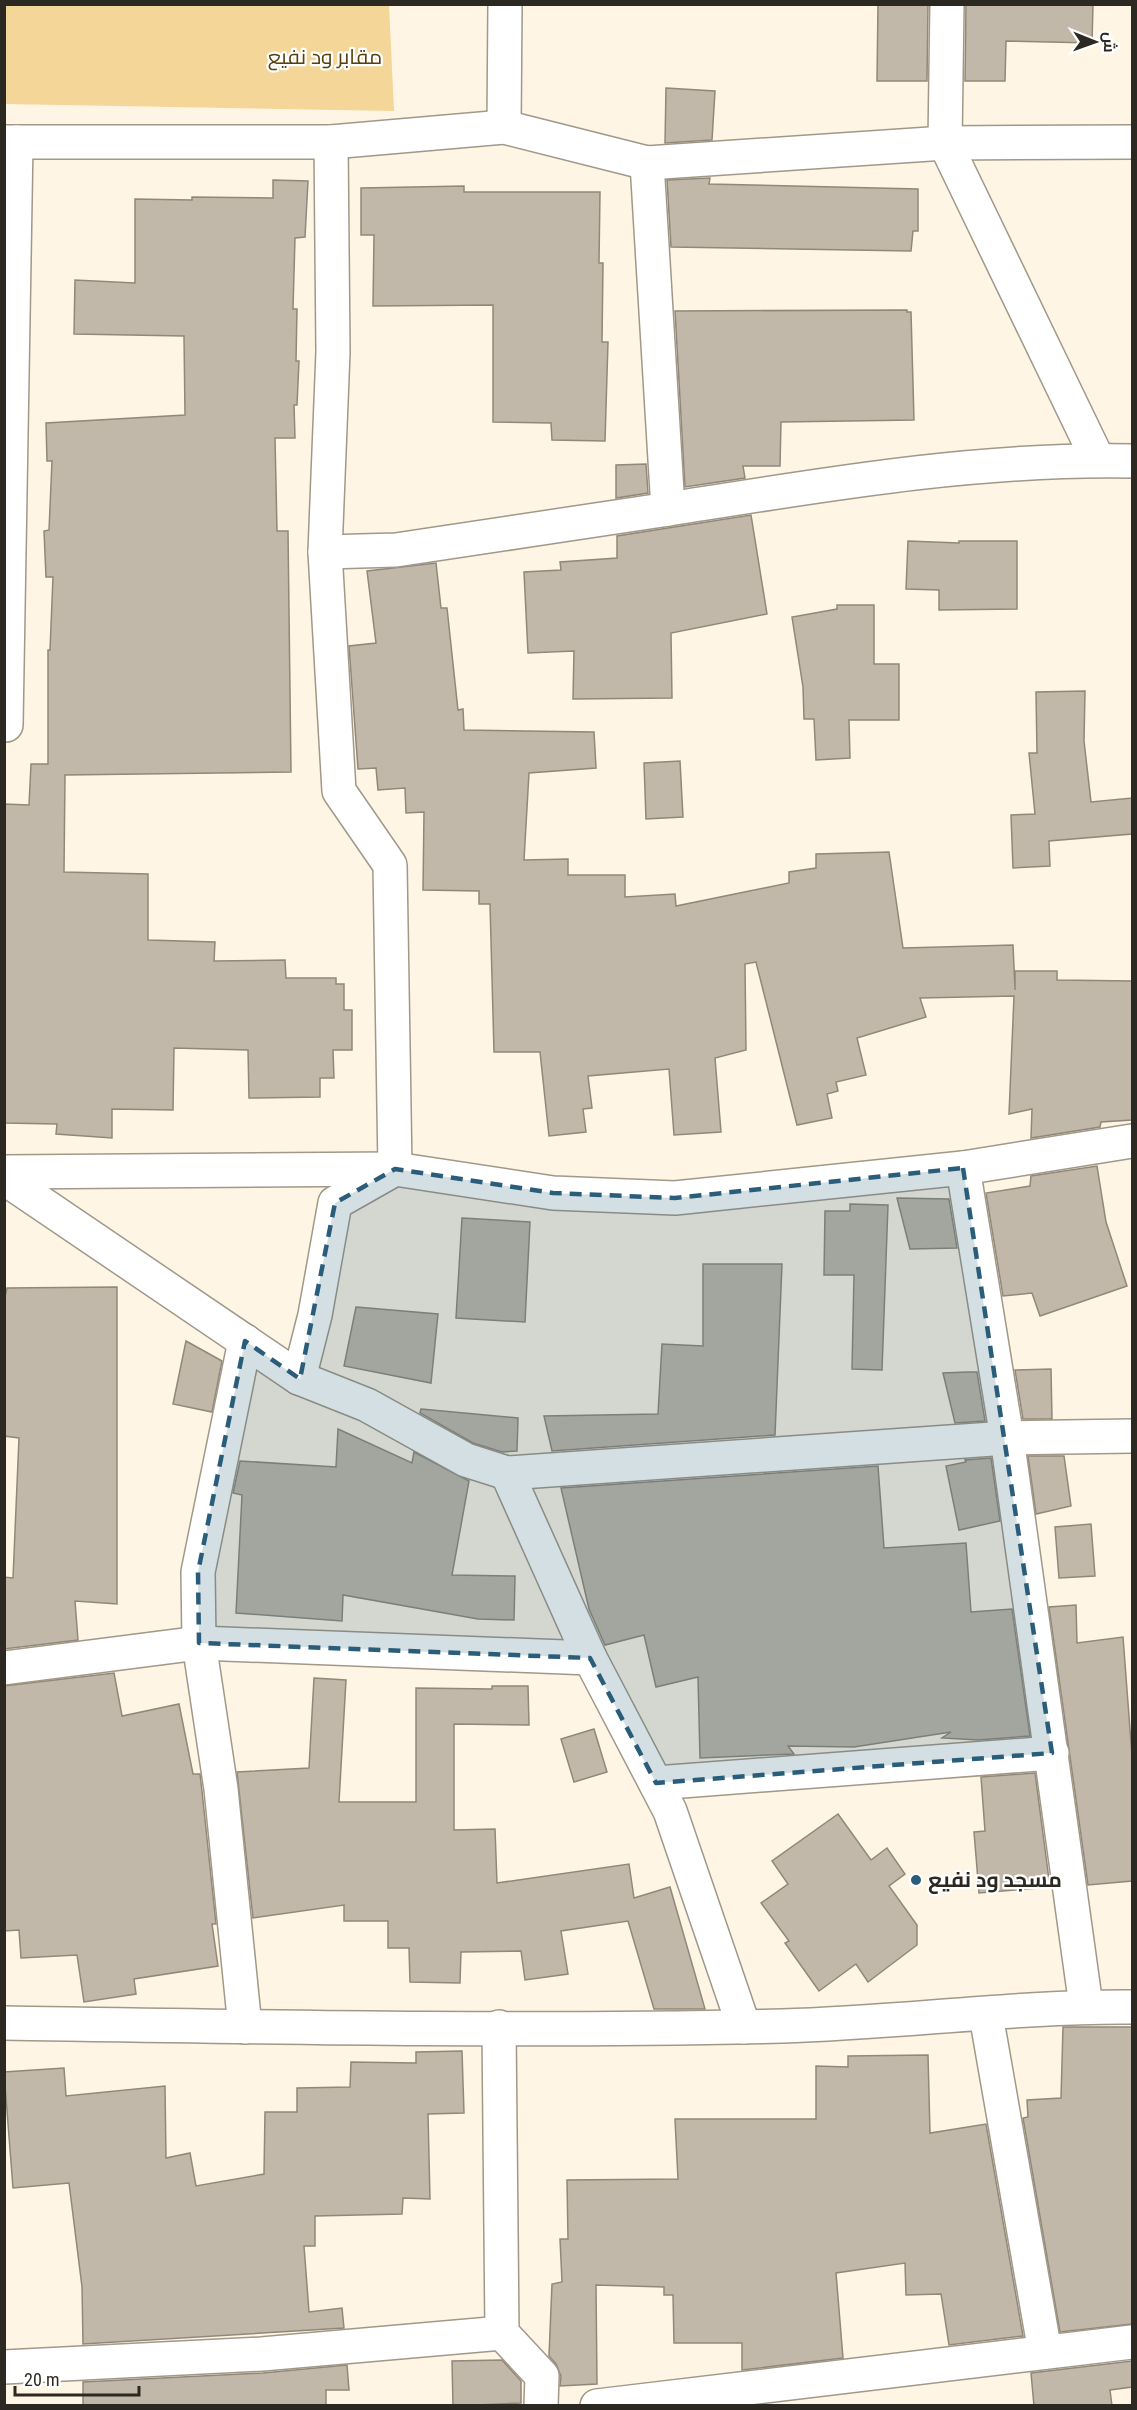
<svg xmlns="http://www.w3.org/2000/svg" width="1137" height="2410" font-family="'Roboto Condensed',Cairo,sans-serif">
	<rect width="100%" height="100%" fill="#fef5e5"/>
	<polygon fill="#f5d699" points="5,4 389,5 394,111 5,104"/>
	<g fill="#c1b8a9" stroke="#908879" stroke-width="1.5">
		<polygon points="878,4 928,4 927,81 877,81"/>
		<polygon points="966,4 1093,4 1092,43 1006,41 1005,81 965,81"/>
		<polygon points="666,88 715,91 712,140 665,143"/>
		<polygon points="710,178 709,184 918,189 918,231 913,231 911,251 671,247 667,180"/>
		<polygon points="273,180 308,181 305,237 295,238 293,309 297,309 296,361 299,361 297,405 294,405 295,438 275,438 277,531 288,531 291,772 65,775 64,872 148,874 148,940 215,942 214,961 285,960 286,978 336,978 336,984 344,984 344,1010 352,1010 352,1050 333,1050 334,1078 320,1078 320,1097 249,1098 248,1050 174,1048 173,1110 112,1109 112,1138 56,1134 57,1124 4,1123 4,804 29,805 31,764 48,764 48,650 50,650 53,577 46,577 44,531 49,530 52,461 47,461 46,423 185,415 184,336 74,334 75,280 135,283 135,199 192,200 192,197 273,198"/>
		<polygon points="464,186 464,192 600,192 599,263 603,263 602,342 608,342 605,441 552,440 551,423 493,422 493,305 373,306 374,235 361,235 361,188"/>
		<polygon points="907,310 907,312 911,312 914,420 781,422 780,466 743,466 745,478 685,487 675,311"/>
		<polygon points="646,464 648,493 616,498 616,465"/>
		<polygon points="751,515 767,614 671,633 672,698 573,699 574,651 528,653 524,572 561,570 560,562 617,558 617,536"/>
		<polygon points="908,541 959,543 959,541 1017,541 1017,609 939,610 939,590 906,589"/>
		<polygon points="436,563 441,608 447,608 458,710 463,709 464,730 594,732 596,768 529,773 524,860 568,859 568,875 625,875 625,897 675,894 676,906 789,883 789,872 816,868 816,854 889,852 903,948 1013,945 1015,990 1015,971 1057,971 1057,980 1132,981 1132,1120 1101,1122 1100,1127 1031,1138 1032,1109 1009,1114 1014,996 920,998 926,1017 857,1038 866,1075 836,1082 838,1091 827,1094 832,1118 797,1125 756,962 745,964 746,1050 715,1058 721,1132 674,1135 669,1069 588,1076 592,1108 583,1109 586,1132 549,1136 540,1052 494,1052 490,904 479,904 479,891 423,890 424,812 406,813 405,788 378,790 376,768 358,769 349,646 376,643 367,571"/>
		<polygon points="837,605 874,605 874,664 899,664 899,720 849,720 850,758 816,760 814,719 804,719 803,687 792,617 837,609"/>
		<polygon points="1085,691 1084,741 1091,802 1132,798 1132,834 1049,841 1050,866 1013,868 1011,815 1035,814 1029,753 1037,753 1036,692"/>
		<polygon points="680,761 683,817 646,819 644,763"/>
		<polygon points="1097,1166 1106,1222 1127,1286 1040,1316 1032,1293 1003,1296 986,1193 1030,1186 1031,1176"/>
		<polygon points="897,1198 949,1199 957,1248 910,1249"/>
		<polygon points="850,1204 888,1205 882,1370 852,1369 854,1275 824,1275 825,1211 850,1211"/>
		<polygon points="462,1218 530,1222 525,1322 456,1318"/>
		<polygon points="703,1264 782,1264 775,1435 552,1451 544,1416 658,1414 662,1344 703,1346"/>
		<polygon points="117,1287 117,1604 75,1601 78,1640 4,1649 4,1577 13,1578 19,1438 4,1436 4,1301 7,1288"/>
		<polygon points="356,1307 438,1314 431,1383 344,1366"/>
		<polygon points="186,1341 222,1361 212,1412 173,1404"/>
		<polygon points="1051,1369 1052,1419 1023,1419 1015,1370"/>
		<polygon points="967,1372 977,1372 985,1421 955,1423 943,1373"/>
		<polygon points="421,1409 518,1418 517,1451 502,1452 473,1443 420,1413"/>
		<polygon points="338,1429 412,1463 414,1452 469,1481 452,1575 515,1576 514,1620 478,1619 343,1595 342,1621 236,1613 242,1495 233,1493 240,1461 336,1467"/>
		<polygon points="1028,1456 1064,1456 1071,1506 1036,1514"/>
		<polygon points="991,1458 1000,1521 959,1530 946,1466 966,1462 965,1460"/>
		<polygon points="878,1466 884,1548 966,1543 971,1612 1012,1609 1030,1736 978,1740 942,1738 951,1732 854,1747 788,1746 794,1754 700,1758 698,1677 656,1687 644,1635 605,1645 589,1609 561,1488"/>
		<polygon points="1091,1524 1095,1576 1059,1578 1055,1527"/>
		<polygon points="1076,1605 1077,1643 1123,1637 1132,1756 1132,1881 1088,1885 1049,1607"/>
		<polygon points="114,1673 122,1716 179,1704 193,1774 200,1774 202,1791 216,1924 212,1924 218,1966 134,1979 136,1994 84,2002 77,1955 21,1958 19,1930 4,1931 4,1686"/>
		<polygon points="314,1678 346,1680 339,1802 416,1802 416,1688 492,1689 492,1686 528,1686 529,1725 454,1724 454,1830 495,1829 497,1883 629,1864 634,1898 670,1887 705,2009 654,2009 628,1921 561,1931 568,1974 525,1980 521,1951 461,1952 460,1983 410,1982 409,1948 388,1948 388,1921 344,1921 344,1905 253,1918 237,1772 309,1768"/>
		<polygon points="594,1729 607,1772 574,1782 561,1739"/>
		<polygon points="1035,1773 1050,1887 979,1893 974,1832 985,1831 981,1777"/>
		<polygon points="838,1814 871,1860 887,1848 905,1874 889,1886 917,1925 917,1945 868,1982 856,1964 819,1991 785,1943 789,1941 761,1903 788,1884 772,1861"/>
		<polygon points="1063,2027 1132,2027 1132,2324 1060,2332 1023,2118 1028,2117 1027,2100 1061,2098"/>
		<polygon points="462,2051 464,2113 428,2114 430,2199 403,2198 402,2214 315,2216 315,2246 304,2246 309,2312 342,2308 344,2328 83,2344 82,2287 69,2183 13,2188 4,2072 64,2068 66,2096 165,2086 166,2158 190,2153 196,2186 264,2174 265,2112 297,2112 297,2088 350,2087 351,2062 416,2063 416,2052"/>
		<polygon points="928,2055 930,2133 986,2124 1023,2336 949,2345 941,2294 906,2295 905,2263 836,2273 843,2358 742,2370 742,2343 674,2343 673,2295 664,2295 664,2287 596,2285 597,2384 560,2386 561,2376 556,2364 549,2356 552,2284 562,2282 560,2239 568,2239 567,2180 678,2179 675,2119 816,2119 816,2066 848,2067 848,2056"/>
		<polygon points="502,2360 521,2381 521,2403 453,2406 452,2361"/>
		<polygon points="1132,2361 1132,2387 1110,2390 1112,2406 1034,2406 1031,2373"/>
		<polygon points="347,2365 349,2390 326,2390 326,2406 83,2406 83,2382 263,2373"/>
	</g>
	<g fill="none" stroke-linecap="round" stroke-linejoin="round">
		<defs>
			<g id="minor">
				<polyline points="947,4 945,143 1098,460"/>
				<polyline points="504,127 505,4"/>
				<polyline points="4,142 331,142 504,127 647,163 945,143 1132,142"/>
				<polyline points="331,142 333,352 325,552 339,791 390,865 395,1169 335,1203 315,1315 299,1378 367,1405 466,1460 507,1473 1007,1438 1132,1436"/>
				<polyline points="647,163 668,509"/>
				<path d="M 325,552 L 396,550 C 487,536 578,523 669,509 C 822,485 977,458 1132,461"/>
				<polyline points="6,725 16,142"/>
				<polyline points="963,1168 1007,1438 1086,2006"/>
				<polyline points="4,1172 395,1169 553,1193 675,1198 963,1168 1132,1141"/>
				<polyline points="4,1178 299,1378"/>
				<polyline points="245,1341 198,1572 199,1643 221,1789 245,2027"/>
				<polyline points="507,1473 590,1658 670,1811 744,2027"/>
				<polyline points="4,1668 199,1643 590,1658"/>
				<polyline points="656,1783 1052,1753"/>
				<polyline points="986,2015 1045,2352"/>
				<path d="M 4,2023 C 263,2027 523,2032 782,2026 C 899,2023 1016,2006 1132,2007"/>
				<polyline points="499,2027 502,2333 542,2376 541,2406"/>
				<polyline points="4,2367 262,2354 502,2333"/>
				<polyline points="597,2406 1132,2342"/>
			</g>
		</defs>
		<use href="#minor" stroke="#a09889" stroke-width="36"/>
		<use href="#minor" stroke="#fff" stroke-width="33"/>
	</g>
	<path fill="#2a5d7a" fill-opacity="0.2" stroke="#2a5d7a" stroke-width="4.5" stroke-dasharray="12 8" stroke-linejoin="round" d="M 963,1168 L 1052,1753 L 656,1783 L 590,1658 L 199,1643 L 198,1572 L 245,1341 L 300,1379 L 335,1203 L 395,1169 L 553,1193 L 675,1198 Z"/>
	<circle fill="#2a5d7a" stroke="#fff" stroke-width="2" cx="916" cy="1880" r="6"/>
	<g text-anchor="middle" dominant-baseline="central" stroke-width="4.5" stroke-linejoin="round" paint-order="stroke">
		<g font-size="21" fill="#56400d" stroke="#fff">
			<text x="325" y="57">مقابر ود نفيع</text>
		</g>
		<g font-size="21" font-weight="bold" fill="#2c2923" stroke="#fff" text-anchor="start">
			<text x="928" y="1880">مسجد ود نفيع</text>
		</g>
	</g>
	<rect width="1137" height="2410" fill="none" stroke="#2c2923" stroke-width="12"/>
	<g transform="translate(1095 42) rotate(91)" stroke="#ffffff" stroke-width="4.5" paint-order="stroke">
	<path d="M0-4.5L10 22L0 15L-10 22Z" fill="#2c2923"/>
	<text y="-9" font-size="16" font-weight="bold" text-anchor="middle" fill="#2c2923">ش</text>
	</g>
	<path d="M15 2386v9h124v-9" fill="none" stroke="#2c2923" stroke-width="3"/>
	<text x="24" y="2386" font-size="18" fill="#2c2923" stroke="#ffffff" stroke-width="4.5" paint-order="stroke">20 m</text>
</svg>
